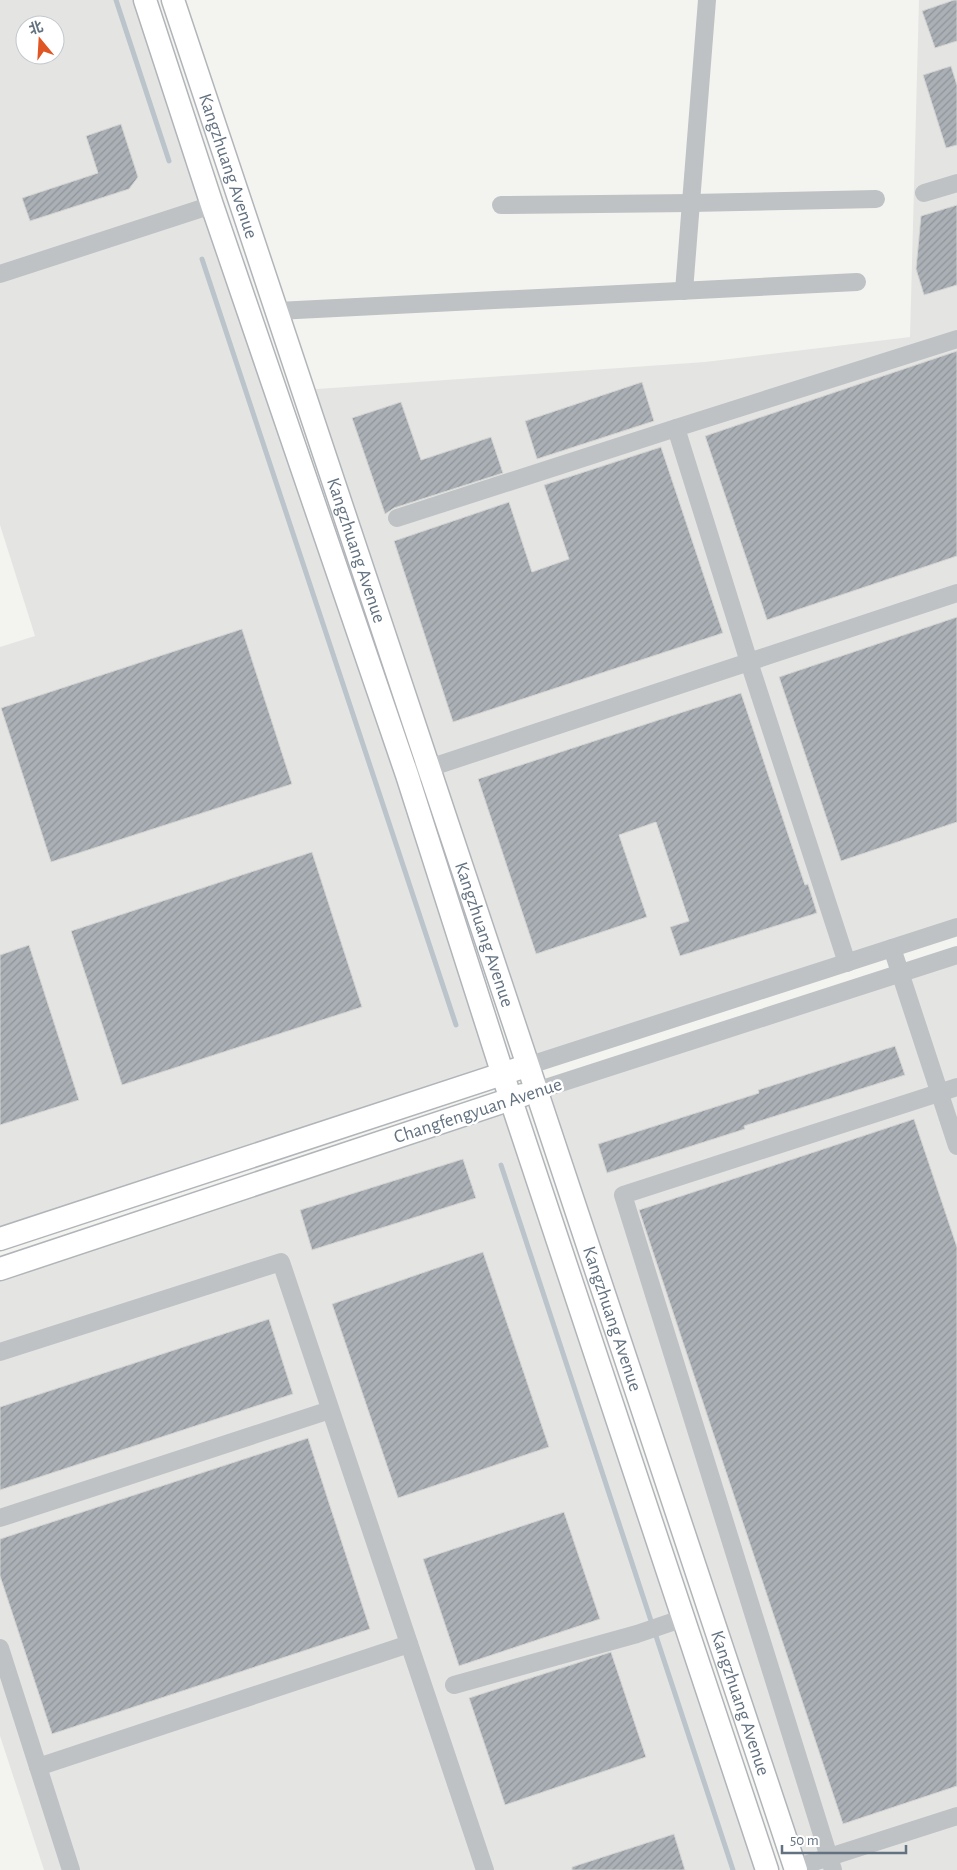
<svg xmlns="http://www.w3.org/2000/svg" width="957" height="1870" font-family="'Alegreya Sans','Noto Sans SC',sans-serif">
	<defs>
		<pattern id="building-hatch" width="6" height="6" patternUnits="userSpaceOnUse" patternTransform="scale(1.25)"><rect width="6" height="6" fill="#aab0b5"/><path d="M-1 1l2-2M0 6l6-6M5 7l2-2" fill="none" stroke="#8e9498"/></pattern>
	</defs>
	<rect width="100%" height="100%" fill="#f3f4ef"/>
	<g fill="#e4e5e3" fill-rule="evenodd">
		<path d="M 0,0 L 145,0 L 502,1074 L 0,1239 L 0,647 L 35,636 L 0,525 ZM 25,25 L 55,25 L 55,55 L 25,55 Z"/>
		<polygon points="919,0 957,0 957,927 527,1066 303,390 705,362 910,337"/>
		<polygon points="957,955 957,1870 796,1870 536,1091"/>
		<polygon points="511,1100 767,1870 44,1870 0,1736 0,1269"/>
	</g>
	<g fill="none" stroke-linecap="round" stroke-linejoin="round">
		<g stroke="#bac4ca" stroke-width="5">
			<polyline points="116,0 169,161"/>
			<polyline points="202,259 456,1025"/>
			<polyline points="501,1165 733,1870"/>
		</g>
	</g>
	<g fill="url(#building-hatch)" stroke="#d5d5d2">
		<polygon points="954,0 957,0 957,41 935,48 922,11"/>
		<polygon points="951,66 957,85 957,145 946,148 923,75"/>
		<polygon points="121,124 138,177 129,189 30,221 22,198 98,173 86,136"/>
		<polygon points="957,205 957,285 924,295 916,269 921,216"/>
		<polygon points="957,351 957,556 767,620 705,436"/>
		<polygon points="642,382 654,421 537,459 525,421"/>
		<polygon points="401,402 421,460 491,437 503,473 394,508 385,514 352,418"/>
		<polygon points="661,447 723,633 453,722 394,541 509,502 532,572 569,559 544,485"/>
		<polygon points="957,617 957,822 841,861 779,677"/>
		<polygon points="242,629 292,784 51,862 1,708"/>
		<polygon points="741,693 805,885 808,884 817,913 680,956 670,927 689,921 656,822 619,835 647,917 536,954 478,779"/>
		<polygon points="312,852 362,1007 122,1085 71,931"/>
		<polygon points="29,945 79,1100 0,1125 0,955"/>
		<polygon points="895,1046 905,1075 744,1126 745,1129 607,1173 598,1144 759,1093 758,1090"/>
		<polygon points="914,1119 957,1247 957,1786 843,1824 639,1210"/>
		<polygon points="463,1159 476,1198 312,1250 300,1210"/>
		<polygon points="483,1252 549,1447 398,1498 332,1304"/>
		<polygon points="269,1319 293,1394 0,1490 0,1407"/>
		<polygon points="308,1438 370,1629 52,1734 0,1576 0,1539"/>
		<polygon points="564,1512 600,1619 459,1666 423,1559"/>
		<polygon points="611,1652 646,1757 505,1805 469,1698"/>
		<polygon points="674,1834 685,1870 572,1870 572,1867"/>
	</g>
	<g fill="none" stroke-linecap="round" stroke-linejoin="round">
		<defs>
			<g id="major">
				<polyline points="145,0 212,205 407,775 511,1100 767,1870"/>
				<path id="s1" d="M 173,0 L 796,1870"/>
				<polyline points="0,1239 517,1069"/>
				<polyline points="0,1269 523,1095"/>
			</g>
		</defs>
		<use href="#major" stroke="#b1b5b9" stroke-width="25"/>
		<g stroke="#bec2c5" stroke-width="18">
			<polyline points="924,193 957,183"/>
			<polyline points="501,205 691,203 876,199"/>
			<polyline points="0,274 212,205"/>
			<polyline points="684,291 707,0"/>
			<polyline points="277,311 857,282"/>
			<polyline points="397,518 676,428"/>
			<polyline points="417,772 957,593"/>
			<polyline points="892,948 957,1146"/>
			<polyline points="847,963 749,662 676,428 957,339"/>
			<polyline points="527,1066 957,927"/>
			<polyline points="536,1091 957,955"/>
			<polyline points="0,1352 281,1262 485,1870"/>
			<polyline points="0,1518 330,1410"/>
			<polyline points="0,1648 71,1870"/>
			<polyline points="454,1685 637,1634 684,1618"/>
			<polyline points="38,1767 409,1644"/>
			<polyline points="795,1868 957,1816"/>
			<polyline points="833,1870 623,1195 957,1087"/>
		</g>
		<use href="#major" stroke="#fff" stroke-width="22"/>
	</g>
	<g text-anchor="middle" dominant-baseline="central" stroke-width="5" stroke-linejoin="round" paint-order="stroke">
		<g font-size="19" fill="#637280" stroke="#fff">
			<text stroke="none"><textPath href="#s1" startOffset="175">Kangzhuang Avenue</textPath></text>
			<text stroke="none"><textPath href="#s1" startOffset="580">Kangzhuang Avenue</textPath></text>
			<text stroke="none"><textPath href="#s1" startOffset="985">Kangzhuang Avenue</textPath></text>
			<text transform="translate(478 1111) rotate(-18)">Changfengyuan Avenue</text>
			<text stroke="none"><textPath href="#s1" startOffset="1390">Kangzhuang Avenue</textPath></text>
			<text stroke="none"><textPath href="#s1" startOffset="1795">Kangzhuang Avenue</textPath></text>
		</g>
	</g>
	<g transform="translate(40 40) rotate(342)"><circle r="24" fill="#ffffff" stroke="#c1c7cc"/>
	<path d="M0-4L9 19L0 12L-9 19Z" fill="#df5624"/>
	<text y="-8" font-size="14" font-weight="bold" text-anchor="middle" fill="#637280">北</text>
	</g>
	<path d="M782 1845v8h124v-8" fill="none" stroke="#637280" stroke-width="2.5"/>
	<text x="790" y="1845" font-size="15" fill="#637280" stroke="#ffffff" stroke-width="4" paint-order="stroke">50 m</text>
</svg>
